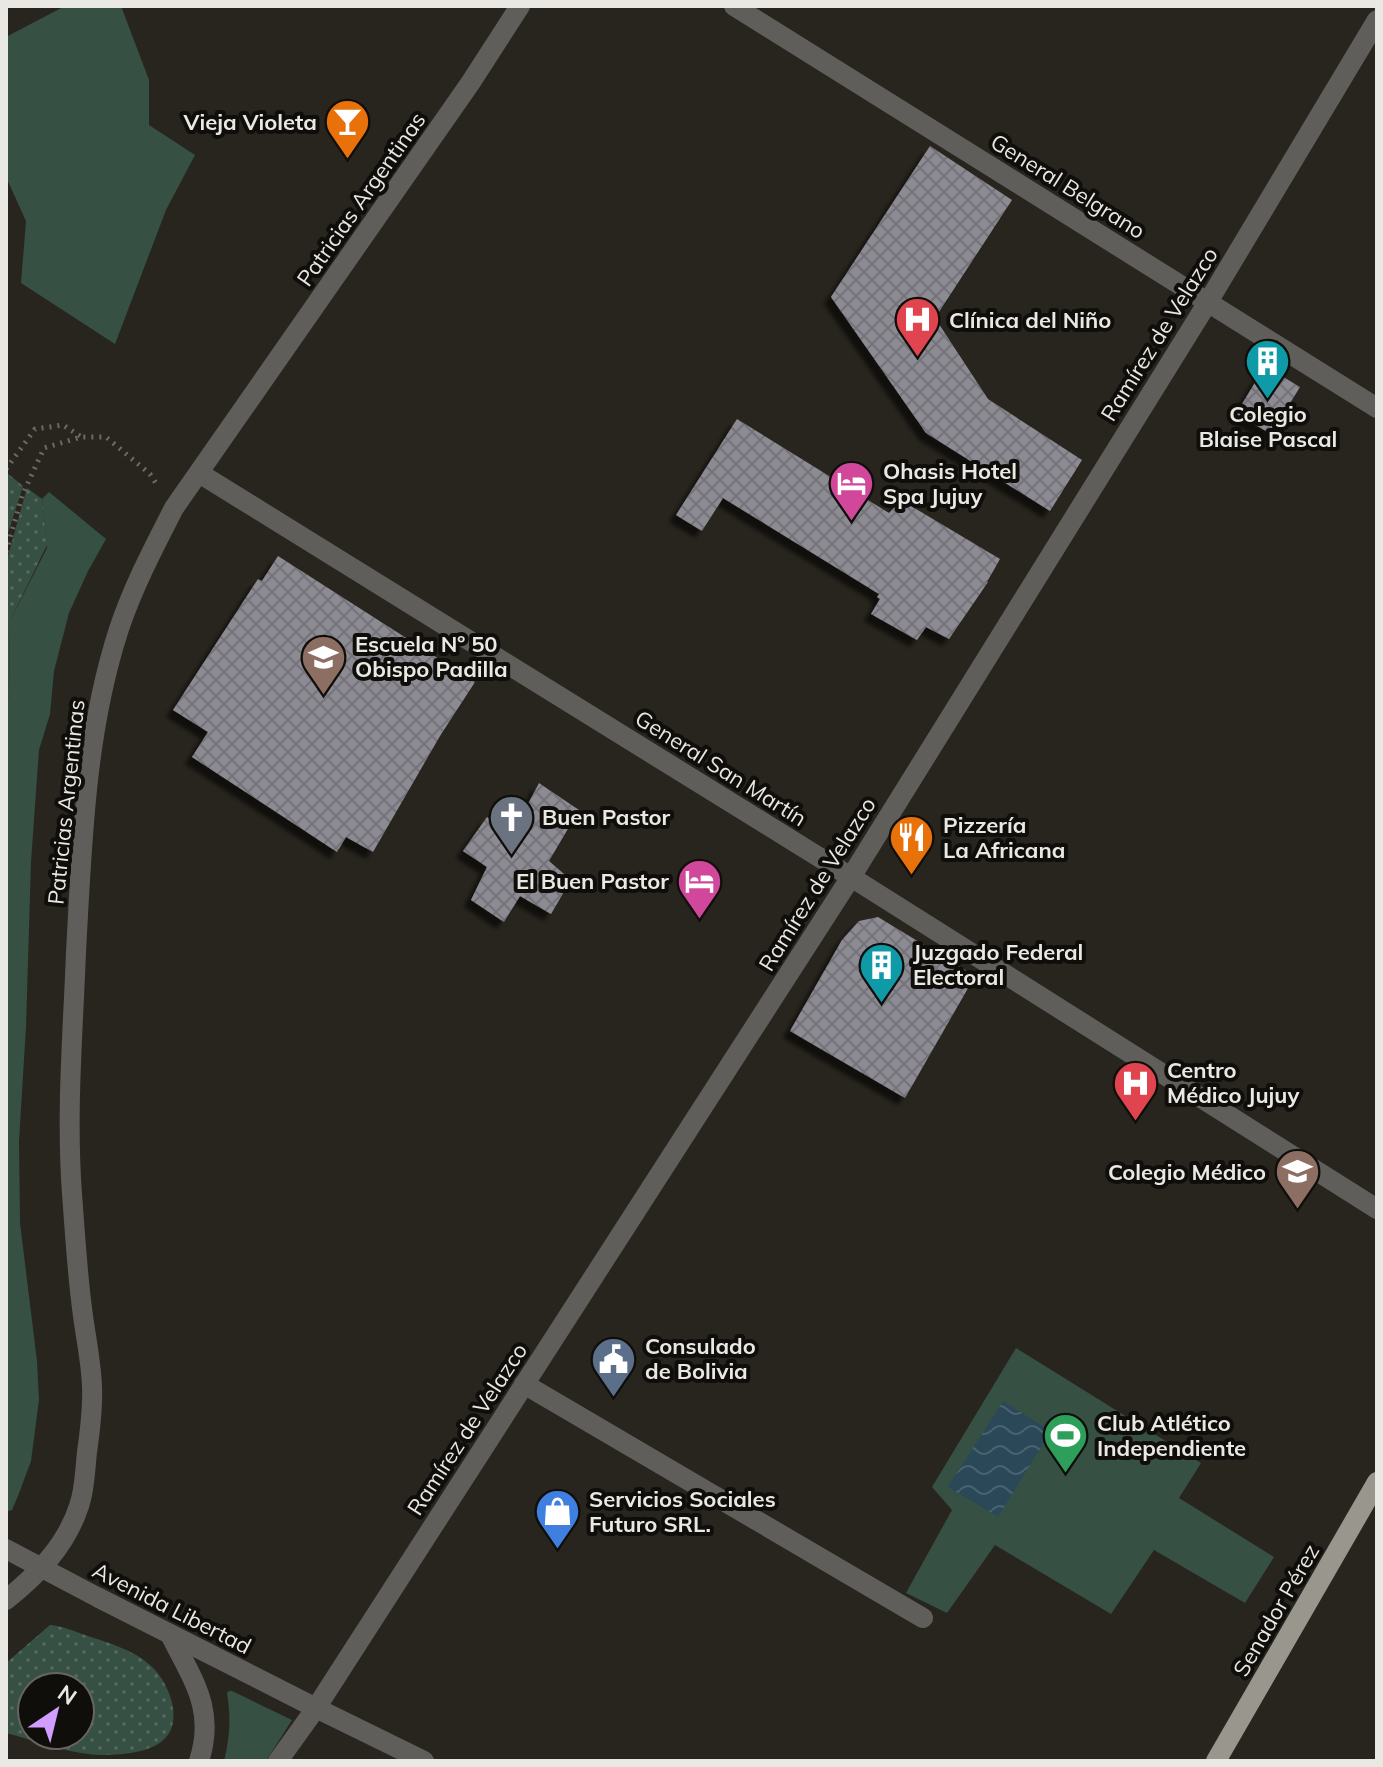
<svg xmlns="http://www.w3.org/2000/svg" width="1383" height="1767" font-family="Mulish,sans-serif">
	<defs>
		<pattern id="park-dots" width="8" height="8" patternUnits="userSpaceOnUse" patternTransform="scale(2)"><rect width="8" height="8" fill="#375044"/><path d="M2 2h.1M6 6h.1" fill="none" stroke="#54695f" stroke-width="1.8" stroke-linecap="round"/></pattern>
		<pattern id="water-waves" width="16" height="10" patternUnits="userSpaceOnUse" patternTransform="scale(2)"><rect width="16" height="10" fill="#2a4857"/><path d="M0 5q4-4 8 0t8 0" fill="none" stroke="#49626f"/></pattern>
		<pattern id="building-cross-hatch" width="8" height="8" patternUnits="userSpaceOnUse" patternTransform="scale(2)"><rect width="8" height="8" fill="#8c8b94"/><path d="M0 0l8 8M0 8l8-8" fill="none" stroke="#747378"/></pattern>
		<filter id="shadow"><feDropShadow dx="-7" dy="7" stdDeviation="2" flood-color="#0009"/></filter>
	</defs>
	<rect width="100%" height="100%" fill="#28251e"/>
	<g fill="#375044">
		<polygon points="65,6 121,6 149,80 149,125 195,155 166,210 115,344 21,283 26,221 6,177 6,37"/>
		<polygon points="49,492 106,539 88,571 69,613 54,671 50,714 39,750 31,862 26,1027 19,1141 20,1223 37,1361 39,1400 31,1461 18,1496 12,1510 6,1512 6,704 9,695 10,621 47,548 42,499"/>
		<polygon points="1016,1348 1201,1463 1179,1498 1274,1557 1245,1603 1154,1550 1111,1614 995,1545 947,1613 906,1593 952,1510 932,1487"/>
		<path d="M 229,1691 L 232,1691 L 292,1720 L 266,1761 L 224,1761 C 230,1737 231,1717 227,1693 Z"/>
	</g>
	<g fill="url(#park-dots)" fill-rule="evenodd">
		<polygon points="6,472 23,486 6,539"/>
		<polygon points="27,488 42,499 47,545 10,621 9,695 6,704 6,563"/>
		<path d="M 50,1625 C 62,1626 74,1631 85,1635 C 108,1643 133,1649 151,1666 C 169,1682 186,1724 161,1742 C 146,1753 120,1755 102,1755 C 72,1755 35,1740 6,1733 L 6,1663 ZM 32,1687 L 80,1687 L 80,1735 L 32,1735 Z"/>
	</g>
	<polygon fill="url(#water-waves)" points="1003,1401 1051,1431 998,1517 948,1487"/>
	<g fill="url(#building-cross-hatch)" filter="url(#shadow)">
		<polygon points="930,146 1012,200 935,318 988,399 1082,460 1050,511 926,433 831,297"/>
		<polygon points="1265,366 1300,387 1271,434 1236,414"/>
		<polygon points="737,419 889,513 901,500 1000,559 987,582 988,582 949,639 926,627 917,640 871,614 880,599 877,597 879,594 723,498 702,531 676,515"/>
		<polygon points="278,556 475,682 440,736 373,852 346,837 337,852 192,757 208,732 173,710 258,579 262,581"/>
		<polygon points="539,783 579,810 549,861 571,880 551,914 520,896 504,922 471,900 487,867 463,851 487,817 512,834"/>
		<polygon points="878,917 975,976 905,1098 790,1031 842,940 859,921"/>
	</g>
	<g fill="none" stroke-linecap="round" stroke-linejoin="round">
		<g stroke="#6c6a63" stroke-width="5" stroke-dasharray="2 6" stroke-linecap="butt">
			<polyline points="6,469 35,429 63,425 80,436"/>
			<polyline points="6,552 22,496 44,448 81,437 106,437 150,474 157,485"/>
		</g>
		<g stroke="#5f5e5a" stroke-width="20">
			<polyline points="734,6 1377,408"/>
			<polyline points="199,473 851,877 1377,1209"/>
			<polyline points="524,1384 923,1618"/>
			<polyline points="99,1598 316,1708 424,1761"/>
			<path d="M 6,1600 C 38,1574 66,1546 79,1506 C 85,1489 85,1470 87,1452 C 90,1431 93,1408 92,1386 C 91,1360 85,1334 82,1308 C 77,1270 75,1232 72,1194 C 66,1113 73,1032 76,952 C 82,844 85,733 119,629 C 133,587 154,547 174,508 L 471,82 L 520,6"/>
			<path d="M 170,1634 C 192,1679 216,1709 199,1761"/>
			<polyline points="278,1761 316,1708 851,877 1208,302 1377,20"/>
		</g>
		<polyline stroke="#99968e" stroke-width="20" points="1216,1761 1377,1482"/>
		<polyline stroke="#5f5e5a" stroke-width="20" points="6,1549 99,1598"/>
	</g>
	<defs>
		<symbol id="bar-pin" viewBox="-11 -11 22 30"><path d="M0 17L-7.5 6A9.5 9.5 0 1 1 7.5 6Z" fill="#e8710a" stroke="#0f0e0b"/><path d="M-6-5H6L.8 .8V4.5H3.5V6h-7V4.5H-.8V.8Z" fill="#fff"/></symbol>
		<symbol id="hospital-pin" viewBox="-11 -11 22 30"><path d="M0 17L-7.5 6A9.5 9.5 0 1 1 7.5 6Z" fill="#e0444e" stroke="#0f0e0b"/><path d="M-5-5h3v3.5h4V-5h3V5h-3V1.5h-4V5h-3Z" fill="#fff"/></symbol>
		<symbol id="building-pin" viewBox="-11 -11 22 30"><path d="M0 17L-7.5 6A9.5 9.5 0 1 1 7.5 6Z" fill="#0f9aa8" stroke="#0f0e0b"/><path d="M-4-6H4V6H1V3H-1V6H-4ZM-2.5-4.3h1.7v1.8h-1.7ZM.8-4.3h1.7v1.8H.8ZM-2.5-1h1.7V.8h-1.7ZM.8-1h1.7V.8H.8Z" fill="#fff"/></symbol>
		<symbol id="hotel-pin" viewBox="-11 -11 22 30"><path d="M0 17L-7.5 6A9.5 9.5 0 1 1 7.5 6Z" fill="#d1479c" stroke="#0f0e0b"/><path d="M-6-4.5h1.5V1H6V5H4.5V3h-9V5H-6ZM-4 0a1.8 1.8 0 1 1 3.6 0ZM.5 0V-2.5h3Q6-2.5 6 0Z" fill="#fff"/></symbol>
		<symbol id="school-pin" viewBox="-11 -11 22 30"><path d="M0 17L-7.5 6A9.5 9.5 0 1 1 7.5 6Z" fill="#8d6e63" stroke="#0f0e0b"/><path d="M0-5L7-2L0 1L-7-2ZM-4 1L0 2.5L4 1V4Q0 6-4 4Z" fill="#fff"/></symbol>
		<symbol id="church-pin" viewBox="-11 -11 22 30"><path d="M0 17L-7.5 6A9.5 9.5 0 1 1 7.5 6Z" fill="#6b7280" stroke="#0f0e0b"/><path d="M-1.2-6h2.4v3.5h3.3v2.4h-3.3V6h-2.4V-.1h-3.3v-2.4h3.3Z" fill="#fff"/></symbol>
		<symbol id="restaurant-pin" viewBox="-11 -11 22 30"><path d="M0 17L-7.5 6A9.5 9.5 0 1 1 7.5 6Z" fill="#e8710a" stroke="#0f0e0b"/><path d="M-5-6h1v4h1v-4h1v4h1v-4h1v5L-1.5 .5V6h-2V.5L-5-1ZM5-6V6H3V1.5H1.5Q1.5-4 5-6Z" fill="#fff"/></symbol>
		<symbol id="university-pin" viewBox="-11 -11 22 30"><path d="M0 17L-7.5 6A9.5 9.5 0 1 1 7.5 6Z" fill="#8d6e63" stroke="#0f0e0b"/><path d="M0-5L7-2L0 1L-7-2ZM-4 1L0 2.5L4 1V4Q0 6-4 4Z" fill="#fff"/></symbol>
		<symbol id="civic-pin" viewBox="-11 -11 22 30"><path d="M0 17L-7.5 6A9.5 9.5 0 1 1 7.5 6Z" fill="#5c6f8a" stroke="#0f0e0b"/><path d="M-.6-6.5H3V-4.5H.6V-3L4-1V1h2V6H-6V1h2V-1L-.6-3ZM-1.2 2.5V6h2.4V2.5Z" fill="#fff"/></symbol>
		<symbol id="stadium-pin" viewBox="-11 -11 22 30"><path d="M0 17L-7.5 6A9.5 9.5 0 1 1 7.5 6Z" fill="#2e9e5b" stroke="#0f0e0b"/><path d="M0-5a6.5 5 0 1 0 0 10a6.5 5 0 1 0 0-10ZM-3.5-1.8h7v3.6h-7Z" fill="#fff"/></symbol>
		<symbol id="shop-pin" viewBox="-11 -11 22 30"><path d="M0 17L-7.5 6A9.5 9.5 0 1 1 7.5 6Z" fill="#3f7fe0" stroke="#0f0e0b"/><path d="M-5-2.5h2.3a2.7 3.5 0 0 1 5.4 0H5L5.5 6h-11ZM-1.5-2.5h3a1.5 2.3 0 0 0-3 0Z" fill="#fff"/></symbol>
	</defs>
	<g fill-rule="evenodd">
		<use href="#bar-pin" x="322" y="96" width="51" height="69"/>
		<use href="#hospital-pin" x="892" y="294" width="51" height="69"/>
		<use href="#building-pin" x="1242" y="336" width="51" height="69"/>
		<use href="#hotel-pin" x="826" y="458" width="51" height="69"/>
		<use href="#school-pin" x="298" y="632" width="51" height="69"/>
		<use href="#church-pin" x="486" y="792" width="51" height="69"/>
		<use href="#restaurant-pin" x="886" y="812" width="51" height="69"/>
		<use href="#hotel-pin" x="674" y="856" width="51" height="69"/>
		<use href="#building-pin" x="856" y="940" width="51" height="69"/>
		<use href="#hospital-pin" x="1110" y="1058" width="51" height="69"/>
		<use href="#university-pin" x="1272" y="1146" width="51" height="69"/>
		<use href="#civic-pin" x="588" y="1334" width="51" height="69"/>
		<use href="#stadium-pin" x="1040" y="1410" width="51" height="69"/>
		<use href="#shop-pin" x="532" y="1486" width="51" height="69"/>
	</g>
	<g text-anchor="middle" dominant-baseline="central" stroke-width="8" stroke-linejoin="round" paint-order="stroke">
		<g font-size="22" font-weight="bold" fill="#e9e8e3" stroke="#0f0e0b" text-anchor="start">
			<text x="317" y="122" text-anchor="end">Vieja Violeta</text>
			<text x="949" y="320">Clínica del Niño</text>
			<text x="1268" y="414" text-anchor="middle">Colegio<tspan x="1268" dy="25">Blaise Pascal</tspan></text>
			<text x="883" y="471">Ohasis Hotel<tspan x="883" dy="25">Spa Jujuy</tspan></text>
			<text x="355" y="644">Escuela Nº 50<tspan x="355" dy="25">Obispo Padilla</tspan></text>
			<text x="542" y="817">Buen Pastor</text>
			<text x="943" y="825">Pizzería<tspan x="943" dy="25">La Africana</tspan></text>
			<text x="669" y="881" text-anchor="end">El Buen Pastor</text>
			<text x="913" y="952">Juzgado Federal<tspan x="913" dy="25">Electoral</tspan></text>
			<text x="1167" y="1070">Centro<tspan x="1167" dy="25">Médico Jujuy</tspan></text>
			<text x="1266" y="1172" text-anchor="end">Colegio Médico</text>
			<text x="645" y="1346">Consulado<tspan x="645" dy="25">de Bolivia</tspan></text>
			<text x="1097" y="1423">Club Atlético<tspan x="1097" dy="25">Independiente</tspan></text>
			<text x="589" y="1499">Servicios Sociales<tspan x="589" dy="25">Futuro SRL.</tspan></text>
		</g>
		<g font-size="22" fill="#e9e8e3" stroke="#0f0e0b">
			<text transform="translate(1068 186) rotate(32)">General Belgrano</text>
			<text transform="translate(361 199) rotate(-55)">Patricias Argentinas</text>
			<text transform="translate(1159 334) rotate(-58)">Ramírez de Velazco</text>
			<text transform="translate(721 768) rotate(32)">General San Martín</text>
			<text transform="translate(66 802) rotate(-84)">Patricias Argentinas</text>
			<text transform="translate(817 884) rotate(-58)">Ramírez de Velazco</text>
			<text transform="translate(467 1429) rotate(-57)">Ramírez de Velazco</text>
			<text transform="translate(172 1608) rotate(27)">Avenida Libertad</text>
			<text transform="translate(1276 1610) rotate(-60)">Senador Pérez</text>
		</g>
	</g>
	<rect width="1383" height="1767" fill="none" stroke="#e9e8e3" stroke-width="16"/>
	<g transform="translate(56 1711) rotate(35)"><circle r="38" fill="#0f0e0b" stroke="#666561" stroke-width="2"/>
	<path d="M0-6L14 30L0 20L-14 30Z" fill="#d19dfe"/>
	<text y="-12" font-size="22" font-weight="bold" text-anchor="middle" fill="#e9e8e3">N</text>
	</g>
</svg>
